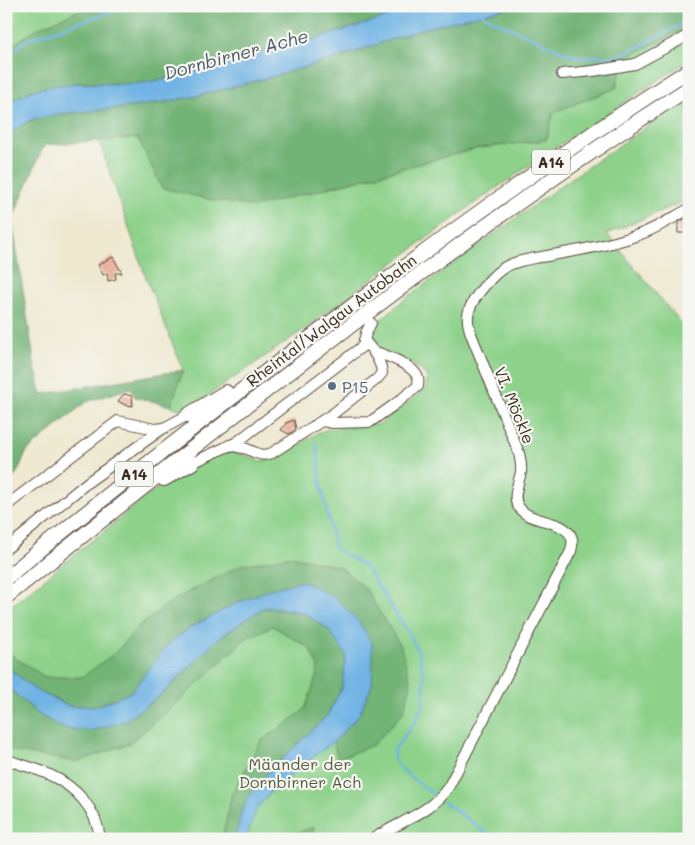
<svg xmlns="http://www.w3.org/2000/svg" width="695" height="845" font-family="Mali,sans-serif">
	<rect width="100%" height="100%" fill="#f6f6f2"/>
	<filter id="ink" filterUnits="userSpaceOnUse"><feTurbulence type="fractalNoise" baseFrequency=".02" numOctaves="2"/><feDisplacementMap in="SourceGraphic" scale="10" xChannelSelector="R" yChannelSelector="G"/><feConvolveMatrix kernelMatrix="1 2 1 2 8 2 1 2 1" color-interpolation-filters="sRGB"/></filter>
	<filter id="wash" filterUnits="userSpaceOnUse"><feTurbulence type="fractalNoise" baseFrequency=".0096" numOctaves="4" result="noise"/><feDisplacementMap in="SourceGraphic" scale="20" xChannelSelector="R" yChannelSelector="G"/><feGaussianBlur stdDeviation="1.12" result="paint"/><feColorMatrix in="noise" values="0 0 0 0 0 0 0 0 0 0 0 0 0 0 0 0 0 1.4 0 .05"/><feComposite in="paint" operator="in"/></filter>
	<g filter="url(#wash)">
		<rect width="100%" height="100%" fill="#efe9d2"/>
		<g fill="#8dd18a" stroke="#647e54">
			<polygon points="6,6 94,6 6,50"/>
			<polygon points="689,27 689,60 552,150 472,205 299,333 186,411 171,406 183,370 145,275 99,141 138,137 162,188 309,193 479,148 546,140 554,112 616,88 624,58"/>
			<path d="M 689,98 L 689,199 L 607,234 L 689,333 L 689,371 L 683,510 L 689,512 L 689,839 L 6,839 L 6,610 L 161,485 L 197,464 L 219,454 L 232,452 L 242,454 L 259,461 L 276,459 L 317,433 L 328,429 L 380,424 L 424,390 L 427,383 L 426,375 C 410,358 386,357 370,341 L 373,326 L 406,298 L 573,177 Z"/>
		</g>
		<g fill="#72b376" stroke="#566e4a">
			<polygon points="94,6 412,6 384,18 292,46 257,53 166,79 136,84 77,83 53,86 33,90 6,105 6,50 36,29 77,11"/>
			<polygon points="535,6 689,6 689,27 624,58 616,88 554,112 546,140 479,148 254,207 212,200 162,188 138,138 44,145 12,220 35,367 42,394 183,370 171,406 135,397 131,388 86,402 27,451 18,471 6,488 6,137 15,129 31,120 60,114 139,106 193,97 267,78 334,59 421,29 506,8"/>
			<polygon points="292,556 340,567 365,588 401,647 411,684 403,713 373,745 337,759 334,742 359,715 372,643 271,589 239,602 193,626 168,644 131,692 97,706 69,706 34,689 6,666 6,654 8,653 45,677 82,677 115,653 140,625 175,599 241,565"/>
			<polygon points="263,608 304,613 328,629 347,655 342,687 327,716 298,745 235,839 222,839 232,793 261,741 285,725 305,709 317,675 318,666 309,648 273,626 245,639 173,707 128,744 77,762 16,752 6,747 6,686 41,716 63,728 90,731 125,721 162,694 219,638"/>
			<polygon points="314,827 312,839 279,839"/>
		</g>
		<g fill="#6fb3e4" stroke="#556e81">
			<polygon points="412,6 535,6 506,8 422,29 334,59 267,78 193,97 139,106 60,114 31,120 15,129 6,137 6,105 17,98 33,90 53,86 77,83 136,84 166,79 257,53 292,46 384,18"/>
			<polygon points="302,581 334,597 359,622 372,643 373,663 372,685 359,715 334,742 316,755 301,769 277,785 257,808 246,839 235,839 241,813 249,796 266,774 327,716 342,687 346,655 328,629 304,613 272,607 263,608 219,638 162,694 125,721 91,731 63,728 41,716 6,686 6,666 34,689 69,706 97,706 131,692 168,644 193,626 239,602 271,589"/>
		</g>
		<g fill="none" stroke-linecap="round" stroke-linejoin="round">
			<g stroke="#6fb3e4" stroke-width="2.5">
				<polyline points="480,12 489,18 564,52 581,58 596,56 613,58 645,44 689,19"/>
				<polyline points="6,57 28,39 129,6"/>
				<path d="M 317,444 L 321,485 L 335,549 L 365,566 L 410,635 L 419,653 L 424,676 L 423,706 L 415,722 L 394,750 C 393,756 394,761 398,765 C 406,775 424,787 435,795"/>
				<polyline points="444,802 484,831 499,839"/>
			</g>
		</g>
		<g id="blocks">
			<g fill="#e9b49f">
				<polygon points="686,218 689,218 689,233 678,233 678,223"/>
				<polygon points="113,257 122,273 115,273 116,279 108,281 107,273 103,275 98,265"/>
				<polygon points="124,394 132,396 133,406 125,405 118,401"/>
				<polygon points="294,420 296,429 289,434 281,430 286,423"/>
			</g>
		</g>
	</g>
	<g filter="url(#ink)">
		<use href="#blocks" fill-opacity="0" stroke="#564739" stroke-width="1"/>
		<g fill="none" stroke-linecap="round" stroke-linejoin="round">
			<defs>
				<g id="minor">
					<polyline points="562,74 593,71 635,64 689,35"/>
					<path d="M 322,421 L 333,423 L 370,422 L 394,405 L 418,386 C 419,381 419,378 416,374 C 409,364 385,355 373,351"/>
					<path d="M 229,445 C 235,447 241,447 247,449 C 256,453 262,457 272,453 L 334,413 L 377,379 L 382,373 C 381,360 372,349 364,340"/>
					<polyline points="192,463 237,442 355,352 363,346 366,333 371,323"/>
					<polyline points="6,509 11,502 19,496 118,421 155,429 164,428 188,415"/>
					<polyline points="6,549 88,482 162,429"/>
					<path d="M 6,759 C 20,765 36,768 50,775 C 76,787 97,809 100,839"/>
					<path d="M 373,839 C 399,822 431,813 449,786 L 571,551 C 572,546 574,541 571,536 C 562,518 528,524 518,506 C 512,497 519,482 521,472 C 522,465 520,459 519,453 L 471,334 C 469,328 467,322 468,316 C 469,301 494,272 507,266 C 520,259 537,258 552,255 C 580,250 610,245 638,235 C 656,229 672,218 689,209"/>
				</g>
				<g id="highway">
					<polyline points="188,415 226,392"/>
					<polyline points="164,479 192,463"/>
					<path d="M 6,578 C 115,488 226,401 339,316 C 452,230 568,147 689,70"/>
					<path d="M 6,597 C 228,419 449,241 689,88"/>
				</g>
			</defs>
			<use href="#minor" stroke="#564739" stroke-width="12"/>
			<use href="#highway" stroke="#564739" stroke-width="16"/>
			<use href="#minor" stroke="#fff" stroke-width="10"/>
			<use href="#highway" stroke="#fff" stroke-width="14"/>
		</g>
	</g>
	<circle fill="#5c6f8a" stroke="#f6f6f2" stroke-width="2" cx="332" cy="386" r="5"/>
	<g text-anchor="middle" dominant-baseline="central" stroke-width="4.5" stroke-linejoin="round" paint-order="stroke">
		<g fill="#f6f6f2" stroke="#73675e" stroke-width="1">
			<rect x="532" y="149.5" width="38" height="25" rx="4"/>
			<rect x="115" y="461.5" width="38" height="25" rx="4"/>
		</g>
		<g font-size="15" font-weight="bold" fill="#3b2a1e">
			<text x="551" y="162">A14</text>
			<text x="134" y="474">A14</text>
		</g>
		<g font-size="16" fill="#3b2a1e" stroke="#f6f6f2">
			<text transform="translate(331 320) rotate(-37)">Rheintal/Walgau Autobahn</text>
			<text transform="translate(515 405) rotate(68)">VI. Möckle</text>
		</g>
		<g font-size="16" fill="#4e5e75" stroke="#f6f6f2" text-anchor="start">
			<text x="342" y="386">P15</text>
		</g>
		<g font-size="16" fill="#545c3e" stroke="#f6f6f2">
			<text x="300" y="763">Mäander der<tspan x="300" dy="18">Dornbirner Ach</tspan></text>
		</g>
		<g font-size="18" font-style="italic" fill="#4d5a63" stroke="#f6f6f2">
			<text transform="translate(236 54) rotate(-15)">Dornbirner Ache</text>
		</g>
	</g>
	<rect width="695" height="845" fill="none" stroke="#f6f6f2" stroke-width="25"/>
</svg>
